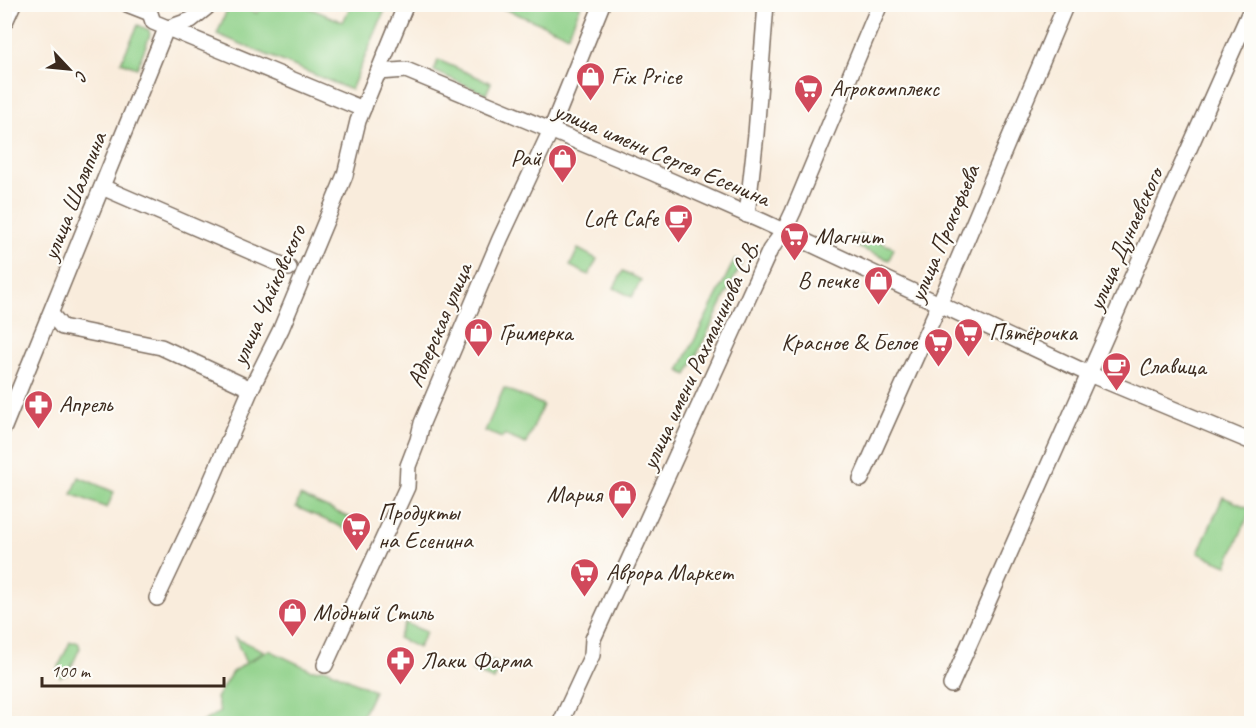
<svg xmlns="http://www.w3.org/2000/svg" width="1256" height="728" font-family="Caveat,sans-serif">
	<rect width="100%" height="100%" fill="#fdfcf7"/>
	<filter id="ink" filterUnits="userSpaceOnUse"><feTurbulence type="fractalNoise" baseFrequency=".0167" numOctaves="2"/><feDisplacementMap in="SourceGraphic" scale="12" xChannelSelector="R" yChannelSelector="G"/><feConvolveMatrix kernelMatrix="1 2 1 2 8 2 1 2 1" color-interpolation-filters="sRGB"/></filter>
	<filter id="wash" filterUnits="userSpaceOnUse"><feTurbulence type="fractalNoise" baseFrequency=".008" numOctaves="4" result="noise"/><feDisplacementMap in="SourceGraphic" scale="24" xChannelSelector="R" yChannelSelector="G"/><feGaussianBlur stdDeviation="1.35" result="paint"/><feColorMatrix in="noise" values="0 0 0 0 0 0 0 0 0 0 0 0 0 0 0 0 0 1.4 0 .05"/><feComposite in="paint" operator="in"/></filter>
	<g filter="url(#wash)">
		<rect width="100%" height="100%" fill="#f9ecdc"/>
		<g fill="#8ed088" stroke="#647d53" stroke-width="1.5">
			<polygon points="229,5 238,5 257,13 261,5 302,5 343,22 351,5 387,5 351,90 217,34"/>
			<polygon points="503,5 503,4 581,5 568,35 502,8"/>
			<polygon points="138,25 149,30 150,35 137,68 121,62"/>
			<polygon points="438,60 491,83 486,94 434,71"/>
			<polygon points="861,234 894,248 889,260 855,246"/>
			<polygon points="578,249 597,259 589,275 570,266"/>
			<polygon points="735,259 742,262 687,375 679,371"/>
			<polygon points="623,271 641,280 632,297 614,288"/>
			<polygon points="504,388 543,405 526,444 504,435 502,438 485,431"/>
			<polygon points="79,477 114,492 107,508 72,494"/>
			<polygon points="300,496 367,525 364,537 296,507"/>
			<polygon points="1223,497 1251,509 1227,565 1198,553"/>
			<polygon points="405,623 426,632 418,648 398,638"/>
			<polygon points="235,638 264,651 248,662 269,650 311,670 327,669 374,691 359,723 199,724 220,712 216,698 232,672 246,663"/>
			<polygon points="70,642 78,642 80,648 68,674 60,677 57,670"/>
			<polygon points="479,656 500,665 494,680 472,671"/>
		</g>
	</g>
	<g filter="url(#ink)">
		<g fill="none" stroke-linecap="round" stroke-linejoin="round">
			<defs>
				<g id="minor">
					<polyline points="127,4 150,13 153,22 358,107 364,107"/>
					<polyline points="4,24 13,4"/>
					<polyline points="379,72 406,70 651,172 764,222 1089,374 1252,442"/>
					<polyline points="102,187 289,268"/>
					<polyline points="747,215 756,134 766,4"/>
					<polyline points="51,314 62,327 161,347 251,389"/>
					<polyline points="4,427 166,29 191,20 211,4"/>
					<polyline points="861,479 939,305 1066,4"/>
					<polyline points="157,598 199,509 251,389 281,329 345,175 358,121 406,4"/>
					<polyline points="325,665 407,487 408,466 418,440 422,423 500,239 551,130 602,4"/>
					<polyline points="951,685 1252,7"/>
					<polyline points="560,724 592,655 593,639 770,250 784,231 793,212 880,4"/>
				</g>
			</defs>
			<use href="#minor" stroke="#7e6e60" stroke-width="18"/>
			<use href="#minor" stroke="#fff" stroke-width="15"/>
		</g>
	</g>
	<defs>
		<symbol id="shop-pin" viewBox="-11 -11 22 30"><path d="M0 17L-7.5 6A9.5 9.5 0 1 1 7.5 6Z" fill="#d1495b" stroke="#fdfcf7"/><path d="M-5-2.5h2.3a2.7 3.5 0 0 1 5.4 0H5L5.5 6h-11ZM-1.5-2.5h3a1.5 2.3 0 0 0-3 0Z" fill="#fff"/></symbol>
		<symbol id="supermarket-pin" viewBox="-11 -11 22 30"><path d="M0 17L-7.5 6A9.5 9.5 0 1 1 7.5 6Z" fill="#d1495b" stroke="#fdfcf7"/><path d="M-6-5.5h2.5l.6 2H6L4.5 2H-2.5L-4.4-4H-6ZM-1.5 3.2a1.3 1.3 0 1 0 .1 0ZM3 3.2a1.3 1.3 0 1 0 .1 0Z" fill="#fff"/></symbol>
		<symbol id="cafe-pin" viewBox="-11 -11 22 30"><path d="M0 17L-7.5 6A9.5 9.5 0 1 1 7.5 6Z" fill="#d1495b" stroke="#fdfcf7"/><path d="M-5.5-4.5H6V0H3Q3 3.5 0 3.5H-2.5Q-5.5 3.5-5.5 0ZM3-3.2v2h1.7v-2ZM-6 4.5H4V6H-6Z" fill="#fff"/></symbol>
		<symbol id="pharmacy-pin" viewBox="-11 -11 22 30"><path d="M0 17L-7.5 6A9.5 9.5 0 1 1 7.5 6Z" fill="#d1495b" stroke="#fdfcf7"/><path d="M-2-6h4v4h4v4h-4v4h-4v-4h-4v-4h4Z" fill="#fff"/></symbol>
	</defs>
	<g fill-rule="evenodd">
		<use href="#shop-pin" x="574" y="60" width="33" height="45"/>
		<use href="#supermarket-pin" x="792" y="72" width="33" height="45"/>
		<use href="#shop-pin" x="546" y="142" width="33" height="45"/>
		<use href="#cafe-pin" x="662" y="202" width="33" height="45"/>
		<use href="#supermarket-pin" x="778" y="220" width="33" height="45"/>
		<use href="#shop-pin" x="862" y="264" width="33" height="45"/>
		<use href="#shop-pin" x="462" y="316" width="33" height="45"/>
		<use href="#supermarket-pin" x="952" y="316" width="33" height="45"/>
		<use href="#supermarket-pin" x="922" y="326" width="33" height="45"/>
		<use href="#cafe-pin" x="1100" y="350" width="33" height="45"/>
		<use href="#pharmacy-pin" x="22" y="388" width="33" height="45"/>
		<use href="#shop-pin" x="606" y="478" width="33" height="45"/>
		<use href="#supermarket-pin" x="340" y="510" width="33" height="45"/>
		<use href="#supermarket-pin" x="568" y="556" width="33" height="45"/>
		<use href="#shop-pin" x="276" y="596" width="33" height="45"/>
		<use href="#pharmacy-pin" x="384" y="644" width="33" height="45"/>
	</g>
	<g text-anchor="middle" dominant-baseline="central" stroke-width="4.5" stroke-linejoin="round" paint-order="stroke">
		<g font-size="24" fill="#3b2a1e" stroke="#fdfcf7" text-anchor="start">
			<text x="611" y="76">Fix Price</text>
			<text x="830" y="88">Агрокомплекс</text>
			<text x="541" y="158" text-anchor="end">Рай</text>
			<text x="658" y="218" text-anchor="end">Loft Cafe</text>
			<text x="815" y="236">Магнит</text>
			<text x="858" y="280" text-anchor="end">В печке</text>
			<text x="499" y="332">Гримерка</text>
			<text x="989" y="332">Пятёрочка</text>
			<text x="917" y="342" text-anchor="end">Красное &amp; Белое</text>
			<text x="1138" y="366">Славица</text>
			<text x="59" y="404">Апрель</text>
			<text x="602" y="494" text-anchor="end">Мария</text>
			<text x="378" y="512">Продукты<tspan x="378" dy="28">на Есенина</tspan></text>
			<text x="606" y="572">Аврора Маркет</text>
			<text x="313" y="612">Модный Стиль</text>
			<text x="421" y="660">Лаки Фарма</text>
		</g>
		<g font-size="24" fill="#3b2a1e" stroke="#fdfcf7">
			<text transform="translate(662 154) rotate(23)">улица имени Сергея Есенина</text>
			<text transform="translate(74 196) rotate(-68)">улица Шаляпина</text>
			<text transform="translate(944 233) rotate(-67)">улица Прокофьева</text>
			<text transform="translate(1125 239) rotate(-66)">улица Дунаевского</text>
			<text transform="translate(268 295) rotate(-66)">улица Чайковского</text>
			<text transform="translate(439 325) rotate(-67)">Адлерская улица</text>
			<text transform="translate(700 355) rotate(-65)">улица имени Рахманинова С.В.</text>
		</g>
	</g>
	<rect width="1256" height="728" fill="none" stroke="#fdfcf7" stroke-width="24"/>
	<g transform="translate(69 69) rotate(116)" stroke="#fdfcf7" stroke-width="4.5" paint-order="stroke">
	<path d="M0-4.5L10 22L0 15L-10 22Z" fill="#3b2a1e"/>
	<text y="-9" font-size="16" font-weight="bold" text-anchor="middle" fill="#3b2a1e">С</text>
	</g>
	<path d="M42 677v9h182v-9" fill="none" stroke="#3b2a1e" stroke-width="3"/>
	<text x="51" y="677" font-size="18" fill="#3b2a1e" stroke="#fdfcf7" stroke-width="4.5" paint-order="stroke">100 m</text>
</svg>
